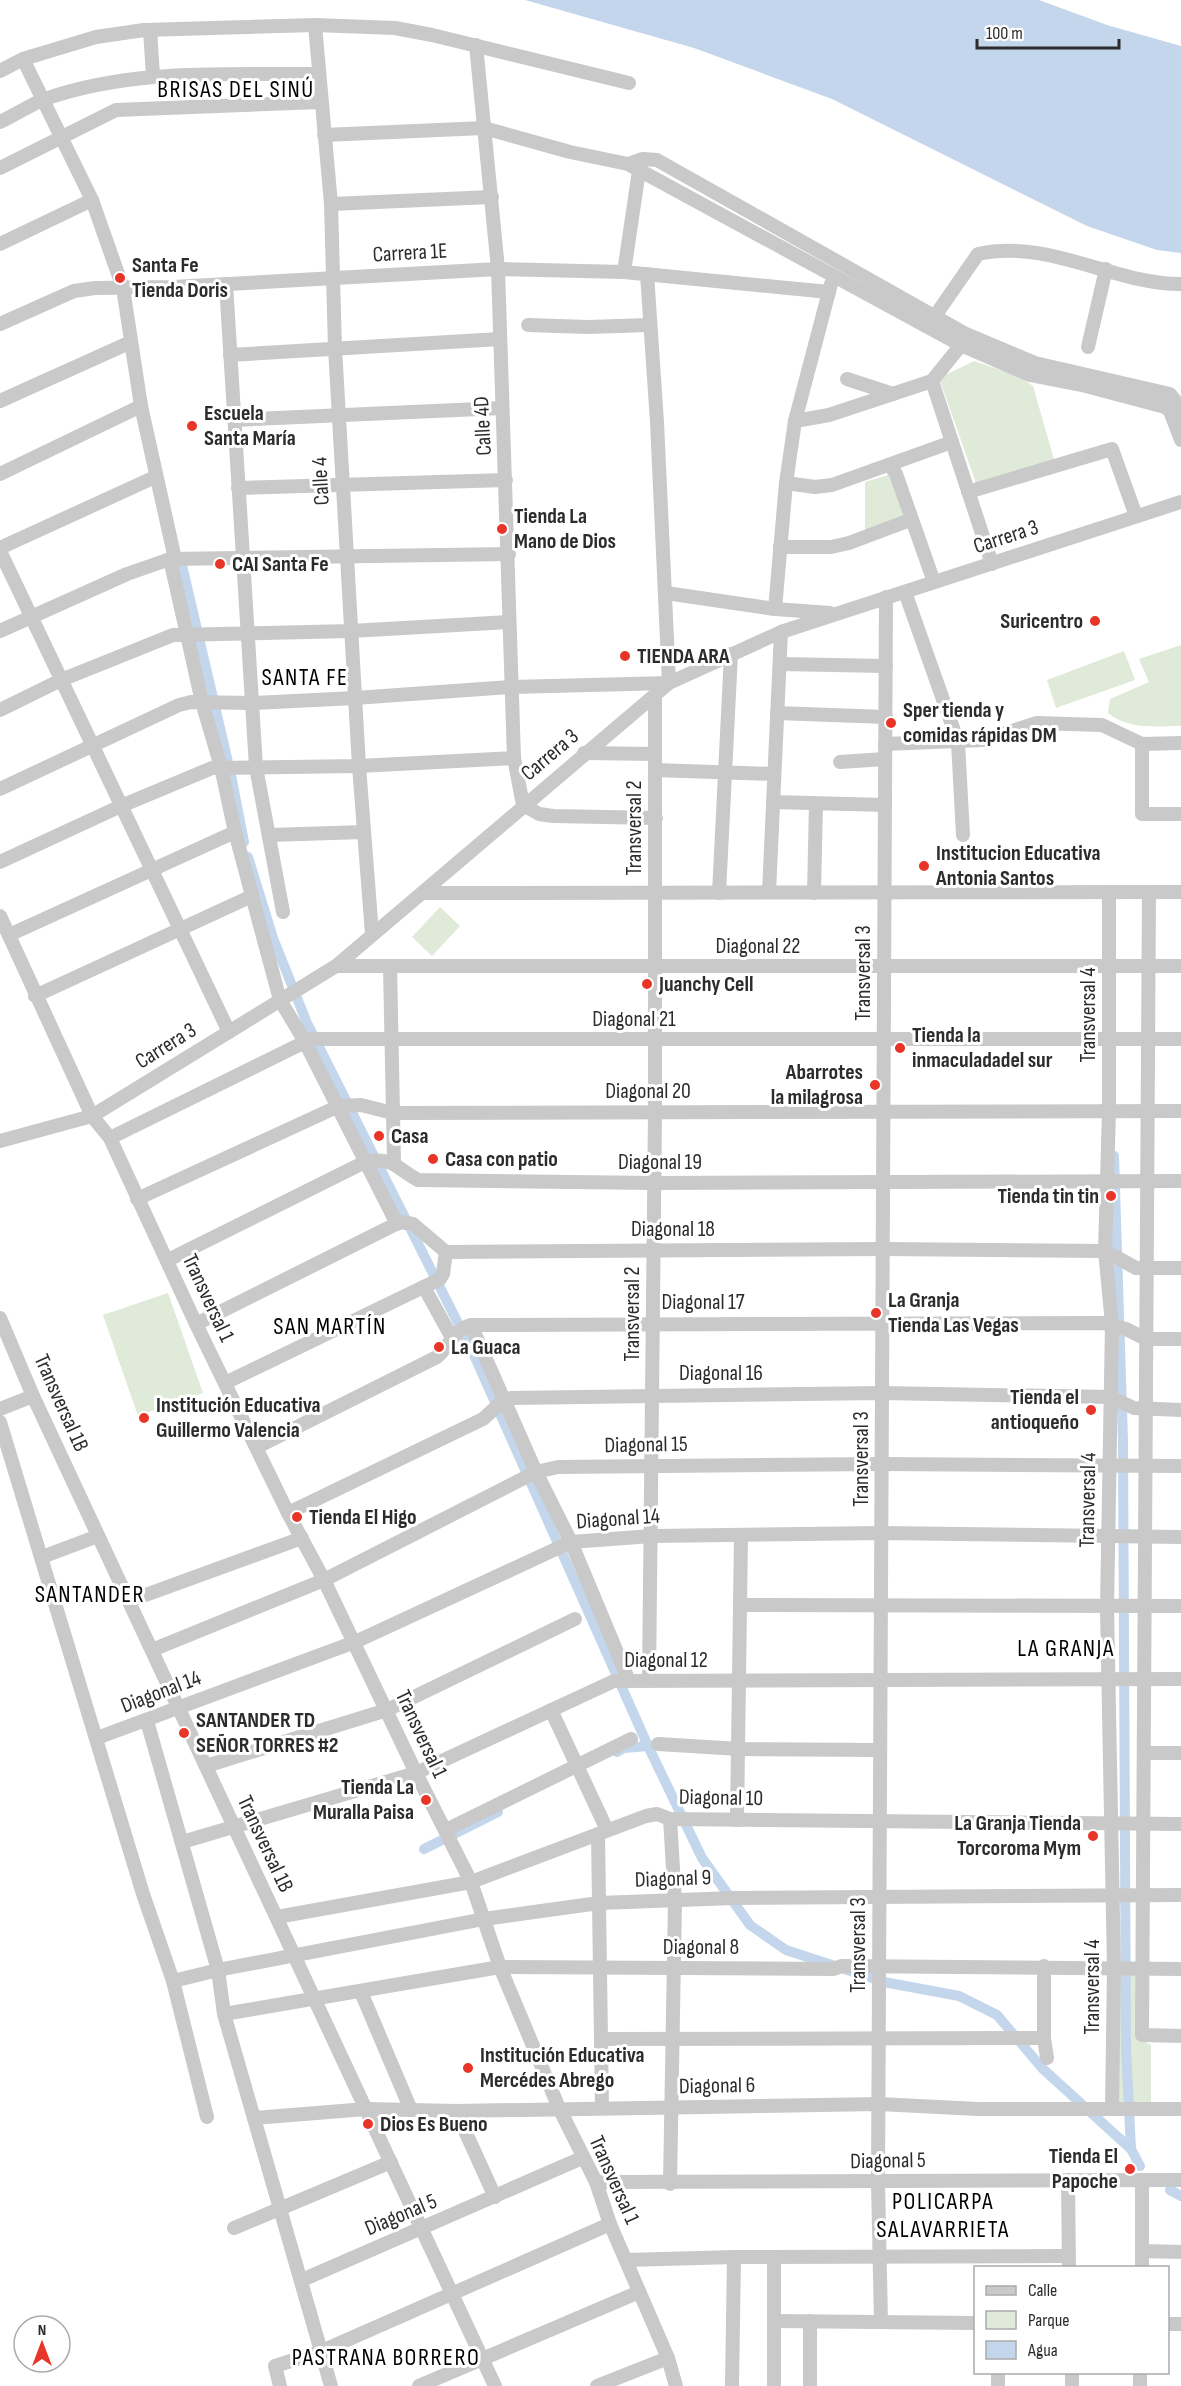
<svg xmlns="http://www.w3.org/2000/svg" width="1181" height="2386" font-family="'Sofia Sans Condensed',sans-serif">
	<rect width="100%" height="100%" fill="#fff"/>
	<g fill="#dfead8">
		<polygon points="974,361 1018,376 1033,386 1055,463 977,486 939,378"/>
		<polygon points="891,474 903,516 865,532 865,482"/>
		<path d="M 1181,645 L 1181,726 C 1155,726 1129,730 1108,713 L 1110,699 L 1149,682 L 1139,659 Z"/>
		<polygon points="1124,651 1135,680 1056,708 1047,680"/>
		<polygon points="440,907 460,926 432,956 412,937"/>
		<polygon points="168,1293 203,1393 138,1416 103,1315"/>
		<polygon points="1121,1972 1132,1972 1139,1978 1141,2039 1151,2045 1151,2105 1116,2105 1114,2035"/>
	</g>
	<polygon fill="#c3d6eb" points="525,0 1039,0 1107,25 1181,46 1181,253 1157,250 1087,226 832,99 694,48"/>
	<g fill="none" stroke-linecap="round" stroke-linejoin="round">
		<g stroke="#c3d6eb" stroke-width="10">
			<polyline points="181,561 231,775 244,842"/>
			<polyline points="248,857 273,938 307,1023 474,1355 648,1746 702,1858 750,1925 786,1950 884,1982 959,1996 997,2015 1043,2069 1131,2149 1140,2166"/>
			<polyline points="1114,1156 1123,1441 1126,2049 1131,2149"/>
			<polyline points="617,1752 624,1748 648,1746"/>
			<polyline points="424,1849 498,1812"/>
			<polyline points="1170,2190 1181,2196"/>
		</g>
		<g stroke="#c9c9c9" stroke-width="14">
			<polyline points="315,25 331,204 335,348 359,766 372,934"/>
			<polyline points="150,30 153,76"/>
			<polyline points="476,45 498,269 514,758 523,805 539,814 553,816 656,818"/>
			<polyline points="23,59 92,200 123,288 141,406 175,559"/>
			<polyline points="0,71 23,59 96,37 144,30 315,25 395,28 432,35 629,83"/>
			<path d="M 0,122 C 15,115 30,105 45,99 C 134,68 227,75 319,74"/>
			<polyline points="324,135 484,128 570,152 628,164 961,345 1030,375 1086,386 1165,407 1170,411 1181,440"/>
			<polyline points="628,164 642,159 657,160 966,334 1035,363 1170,394 1174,399 1181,422"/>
			<polyline points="0,168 116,110 321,102"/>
			<polyline points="331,204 492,197"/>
			<polyline points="0,244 92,200"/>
			<polyline points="624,272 640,164"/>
			<polyline points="226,284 256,767 283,912"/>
			<path d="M 935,316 L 978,254 C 1048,238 1116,285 1181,284"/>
			<polyline points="0,324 74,291 95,288 173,287 498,269 624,272 829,292"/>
			<polyline points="528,325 588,327 649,325"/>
			<polyline points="1088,347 1106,269"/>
			<polyline points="230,355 500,339"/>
			<polyline points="847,379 893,394"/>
			<polyline points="932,381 992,564"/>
			<polyline points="0,401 131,342"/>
			<polyline points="234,420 502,408"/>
			<polyline points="795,421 829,415 932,381 961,345"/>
			<polyline points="890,465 896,474 934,582"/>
			<polyline points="0,474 141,406"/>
			<polyline points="786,483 815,487 832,485 952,442"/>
			<polyline points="238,488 506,480"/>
			<polyline points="968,492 1112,449 1136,516"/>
			<polyline points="780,547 831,547 849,543 910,520"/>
			<polyline points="0,548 155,477"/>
			<polyline points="0,551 229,1032"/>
			<polyline points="170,559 202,702 221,767 235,832 280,1000 304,1040 397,1224"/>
			<polyline points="905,592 958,742 963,835"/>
			<polyline points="666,593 775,609 830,613"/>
			<polyline points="775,609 786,483 795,421 831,284"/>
			<polyline points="0,631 127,574 170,559 509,554"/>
			<polyline points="780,664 886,666"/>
			<polyline points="0,710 61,680 173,635 351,631 509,622"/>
			<polyline points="777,713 886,717"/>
			<polyline points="885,744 983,740 1037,723 1102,725 1142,744 1181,743"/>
			<polyline points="1142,744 1142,814 1181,814"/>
			<polyline points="584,753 655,754"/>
			<polyline points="840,762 885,759"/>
			<polyline points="655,770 774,774"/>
			<polyline points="0,789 179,705 191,702 253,703 355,698 511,687 669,683 657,422 647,274"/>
			<polyline points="773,802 885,805"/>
			<polyline points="269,835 364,832"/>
			<polyline points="0,862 121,806 212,768 359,766 514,758"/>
			<polyline points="769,892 781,632"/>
			<polyline points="1109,892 1109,1110 1105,1251 1112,1324 1107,1608 1114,1969 1112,2109"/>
			<polyline points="1149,892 1142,2035 1181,2036"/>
			<polyline points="423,893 1181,892"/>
			<polyline points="719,893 731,654"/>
			<polyline points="814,893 816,804"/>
			<polyline points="0,916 92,1116 110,1138 196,1324 288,1513 324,1580 416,1773 471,1882 500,1967 559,2108 596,2182 610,2224 668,2358 676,2386"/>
			<polyline points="9,935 235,832"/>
			<polyline points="336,966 1181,966"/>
			<polyline points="390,966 394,1162"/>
			<polyline points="35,996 252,896"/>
			<polyline points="110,1138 311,1039 1181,1039"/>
			<polyline points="0,1141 92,1116 336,966 669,683 781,632 1181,502"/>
			<polyline points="137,1199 339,1106 361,1105 393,1113 1181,1111"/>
			<path d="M 168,1260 L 365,1162 C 393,1156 396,1168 418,1180 L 655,1183 L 1181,1181"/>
			<polyline points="424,1287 452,1338"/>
			<polyline points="0,1318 33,1396 495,2386"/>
			<polyline points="196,1324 400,1222 413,1224 446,1252 883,1249 1105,1251 1136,1268 1181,1268"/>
			<polyline points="471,1325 536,1472 571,1542 629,1681"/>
			<polyline points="225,1383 440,1279 443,1274 446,1252"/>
			<polyline points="0,1409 33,1396"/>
			<polyline points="0,1422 143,1894 173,1981 207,2117"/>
			<path d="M 257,1447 L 437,1357 C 450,1346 453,1330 471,1325 L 1103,1323 L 1126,1329 L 1146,1339 L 1181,1339"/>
			<polyline points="288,1513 483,1419 503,1401 511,1398 882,1393 1110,1397 1134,1408 1181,1410"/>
			<polyline points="42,1557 98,1536"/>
			<polyline points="129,1601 302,1538"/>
			<polyline points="741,1605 1181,1606"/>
			<polyline points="152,1650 324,1580 536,1472 558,1467 882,1464 1181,1466"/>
			<polyline points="649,1681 655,1112 655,696"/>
			<polyline points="551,1710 607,1830"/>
			<polyline points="147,1721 218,1970 224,2014 331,2386"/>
			<polyline points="97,1738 355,1642 571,1542 652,1536 881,1533 1181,1537"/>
			<polyline points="658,1744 739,1749 880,1750"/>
			<polyline points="1145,1753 1181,1753"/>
			<polyline points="206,1766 387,1710 575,1619"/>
			<polyline points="670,1819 675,1901 670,2184"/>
			<polyline points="737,1820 741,1535"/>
			<polyline points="446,1830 631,1739"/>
			<polyline points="598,1834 602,2108"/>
			<polyline points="182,1842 416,1773 614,1681 1181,1679"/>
			<polyline points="277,1917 471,1882 646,1816 657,1814 670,1819 1181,1824"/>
			<polyline points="1044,1966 1044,2038 1047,2058"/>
			<polyline points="173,1981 218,1970 484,1919 599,1903 734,1898 1181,1895"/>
			<polyline points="361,1992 411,2110"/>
			<polyline points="224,2014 500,1967 833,1969 842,1966 1181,1969"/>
			<polyline points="602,2039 1044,2038"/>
			<polyline points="456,2111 495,2197"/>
			<polyline points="254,2118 366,2109 456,2111 879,2104 978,2109 1181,2109"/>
			<polyline points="1068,2180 1069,2268"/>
			<polyline points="596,2182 1181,2180"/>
			<polyline points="234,2228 391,2162"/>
			<polyline points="1142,2251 1181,2252"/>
			<polyline points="627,2260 734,2257 1068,2256"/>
			<polyline points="1142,2268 1142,2180"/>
			<polyline points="302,2280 582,2158"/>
			<polyline points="775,2321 976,2323"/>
			<polyline points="810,2321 810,2386"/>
			<polyline points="881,2322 878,2182 886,597"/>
			<polyline points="1168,2324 1181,2324"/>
			<polyline points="1072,2372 1072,2386"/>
			<polyline points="280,2386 275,2366 322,2351 610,2224"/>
			<polyline points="419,2386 639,2292"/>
			<polyline points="597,2386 668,2358"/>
			<polyline points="732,2386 734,2257"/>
			<polyline points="774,2386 774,2258"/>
			<polyline points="998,2386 998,2372"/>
			<polyline points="1140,2386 1140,2372"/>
		</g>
	</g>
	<g fill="#e93428" stroke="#fff" stroke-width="2">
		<circle cx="120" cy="278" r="6"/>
		<circle cx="192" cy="426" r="6"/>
		<circle cx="502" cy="529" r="6"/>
		<circle cx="220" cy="564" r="6"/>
		<circle cx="1095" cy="621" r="6"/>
		<circle cx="625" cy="656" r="6"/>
		<circle cx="891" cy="723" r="6"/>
		<circle cx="924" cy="866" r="6"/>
		<circle cx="647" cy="984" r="6"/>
		<circle cx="900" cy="1048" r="6"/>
		<circle cx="875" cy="1085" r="6"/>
		<circle cx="379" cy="1136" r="6"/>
		<circle cx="433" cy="1159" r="6"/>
		<circle cx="1111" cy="1196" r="6"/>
		<circle cx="876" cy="1313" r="6"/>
		<circle cx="439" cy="1347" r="6"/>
		<circle cx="1091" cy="1410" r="6"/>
		<circle cx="144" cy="1418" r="6"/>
		<circle cx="297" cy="1517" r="6"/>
		<circle cx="184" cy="1733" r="6"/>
		<circle cx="426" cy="1800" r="6"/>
		<circle cx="1093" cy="1836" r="6"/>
		<circle cx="468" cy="2068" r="6"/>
		<circle cx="368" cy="2124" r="6"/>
		<circle cx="1130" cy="2169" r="6"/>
	</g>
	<g text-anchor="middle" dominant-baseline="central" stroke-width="6" stroke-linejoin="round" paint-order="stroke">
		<g font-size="22" fill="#2c2c2c" stroke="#fff">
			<text transform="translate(410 253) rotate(-3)">Carrera 1E</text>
			<text transform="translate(483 426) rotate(-93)">Calle 4D</text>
			<text transform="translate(321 481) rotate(-93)">Calle 4</text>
			<text transform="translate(1006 537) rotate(-18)">Carrera 3</text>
			<text transform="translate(550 755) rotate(-40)">Carrera 3</text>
			<text transform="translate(634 828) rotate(-90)">Transversal 2</text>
			<text x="758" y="946">Diagonal 22</text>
			<text transform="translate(863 973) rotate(-90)">Transversal 3</text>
			<text transform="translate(1088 1015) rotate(-90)">Transversal 4</text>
			<text x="634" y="1019">Diagonal 21</text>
			<text transform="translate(166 1046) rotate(-32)">Carrera 3</text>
			<text x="648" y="1091">Diagonal 20</text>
			<text x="660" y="1162">Diagonal 19</text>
			<text x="673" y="1229">Diagonal 18</text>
			<text transform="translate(208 1298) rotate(65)">Transversal 1</text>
			<text x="703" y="1302">Diagonal 17</text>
			<text transform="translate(632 1314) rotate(-90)">Transversal 2</text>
			<text x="721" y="1373">Diagonal 16</text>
			<text transform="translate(61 1403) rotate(66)">Transversal 1B</text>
			<text transform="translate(646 1445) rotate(-1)">Diagonal 15</text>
			<text transform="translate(861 1459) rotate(-90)">Transversal 3</text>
			<text transform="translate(1088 1500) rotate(-89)">Transversal 4</text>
			<text transform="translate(618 1519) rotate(-4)">Diagonal 14</text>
			<text x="666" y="1660">Diagonal 12</text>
			<text transform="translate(161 1692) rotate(-21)">Diagonal 14</text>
			<text transform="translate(421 1734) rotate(65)">Transversal 1</text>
			<text transform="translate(721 1798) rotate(1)">Diagonal 10</text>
			<text transform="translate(265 1844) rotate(65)">Transversal 1B</text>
			<text transform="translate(673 1879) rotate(-2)">Diagonal 9</text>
			<text transform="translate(858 1945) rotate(-90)">Transversal 3</text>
			<text x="701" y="1947">Diagonal 8</text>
			<text transform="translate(1092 1987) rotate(-90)">Transversal 4</text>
			<text transform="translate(717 2086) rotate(-1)">Diagonal 6</text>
			<text transform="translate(888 2161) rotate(-1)">Diagonal 5</text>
			<text transform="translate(614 2180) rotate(66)">Transversal 1</text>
			<text transform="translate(401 2215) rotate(-23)">Diagonal 5</text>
		</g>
		<g font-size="22" font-weight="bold" fill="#2c2c2c" stroke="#fff" text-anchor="start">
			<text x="132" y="265">Santa Fe<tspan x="132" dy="25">Tienda Doris</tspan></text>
			<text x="204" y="413">Escuela<tspan x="204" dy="25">Santa María</tspan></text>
			<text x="514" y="516">Tienda La<tspan x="514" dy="25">Mano de Dios</tspan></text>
			<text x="232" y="564">CAI Santa Fe</text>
			<text x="1083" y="621" text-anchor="end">Suricentro</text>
			<text x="637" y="656">TIENDA ARA</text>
			<text x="903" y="710">Sper tienda y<tspan x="903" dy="25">comidas rápidas DM</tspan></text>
			<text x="936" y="853">Institucion Educativa<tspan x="936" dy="25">Antonia Santos</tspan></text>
			<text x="659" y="984">Juanchy Cell</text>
			<text x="912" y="1035">Tienda la<tspan x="912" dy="25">inmaculadadel sur</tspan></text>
			<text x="863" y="1072" text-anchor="end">Abarrotes<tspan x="863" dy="25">la milagrosa</tspan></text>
			<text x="391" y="1136">Casa</text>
			<text x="445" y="1159">Casa con patio</text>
			<text x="1099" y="1196" text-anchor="end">Tienda tin tin</text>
			<text x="888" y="1300">La Granja<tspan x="888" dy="25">Tienda Las Vegas</tspan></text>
			<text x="451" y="1347">La Guaca</text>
			<text x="1079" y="1397" text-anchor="end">Tienda el<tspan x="1079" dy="25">antioqueño</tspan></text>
			<text x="156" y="1405">Institución Educativa<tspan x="156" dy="25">Guillermo Valencia</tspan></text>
			<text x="309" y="1517">Tienda El Higo</text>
			<text x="196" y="1720">SANTANDER TD<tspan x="196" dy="25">SEÑOR TORRES #2</tspan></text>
			<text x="414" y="1787" text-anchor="end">Tienda La<tspan x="414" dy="25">Muralla Paisa</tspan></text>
			<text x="1081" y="1823" text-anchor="end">La Granja Tienda<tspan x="1081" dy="25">Torcoroma Mym</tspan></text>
			<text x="480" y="2055">Institución Educativa<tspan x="480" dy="25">Mercédes Abrego</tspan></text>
			<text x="380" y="2124">Dios Es Bueno</text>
			<text x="1118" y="2156" text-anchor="end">Tienda El<tspan x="1118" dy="25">Papoche</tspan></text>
		</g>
		<g font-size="24" letter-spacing="1.5" fill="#000" stroke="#fff">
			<text x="236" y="89">BRISAS DEL SINÚ</text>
			<text x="305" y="677">SANTA FE</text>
			<text x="330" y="1326">SAN MARTÍN</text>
			<text x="90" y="1594">SANTANDER</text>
			<text x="1066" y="1648">LA GRANJA</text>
			<text x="943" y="2201">POLICARPA<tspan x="943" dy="28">SALAVARRIETA</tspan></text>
			<text x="386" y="2357">PASTRANA BORRERO</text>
		</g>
	</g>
	<rect x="974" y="2266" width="195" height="108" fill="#ffffff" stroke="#ababab" stroke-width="1.5"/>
	<rect x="986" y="2286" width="30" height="9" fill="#c9c9c9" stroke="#ababab" stroke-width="1.5"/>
	<text x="1028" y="2296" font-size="18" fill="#2c2c2c">Calle</text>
	<rect x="986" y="2311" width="30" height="18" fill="#dfead8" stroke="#ababab" stroke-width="1.5"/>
	<text x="1028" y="2326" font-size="18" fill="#2c2c2c">Parque</text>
	<rect x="986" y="2341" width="30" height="18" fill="#c3d6eb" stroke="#ababab" stroke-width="1.5"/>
	<text x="1028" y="2356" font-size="18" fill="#2c2c2c">Agua</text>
	<g transform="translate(42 2344)"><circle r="28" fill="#ffffff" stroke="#ababab" stroke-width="1.5"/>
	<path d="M0-4.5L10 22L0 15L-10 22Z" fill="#e93428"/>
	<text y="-9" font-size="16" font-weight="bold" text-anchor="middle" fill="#2c2c2c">N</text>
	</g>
	<path d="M977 39v9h142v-9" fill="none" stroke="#2c2c2c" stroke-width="3"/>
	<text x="986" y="39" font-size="18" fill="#2c2c2c" stroke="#ffffff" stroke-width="4.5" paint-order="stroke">100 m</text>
</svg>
